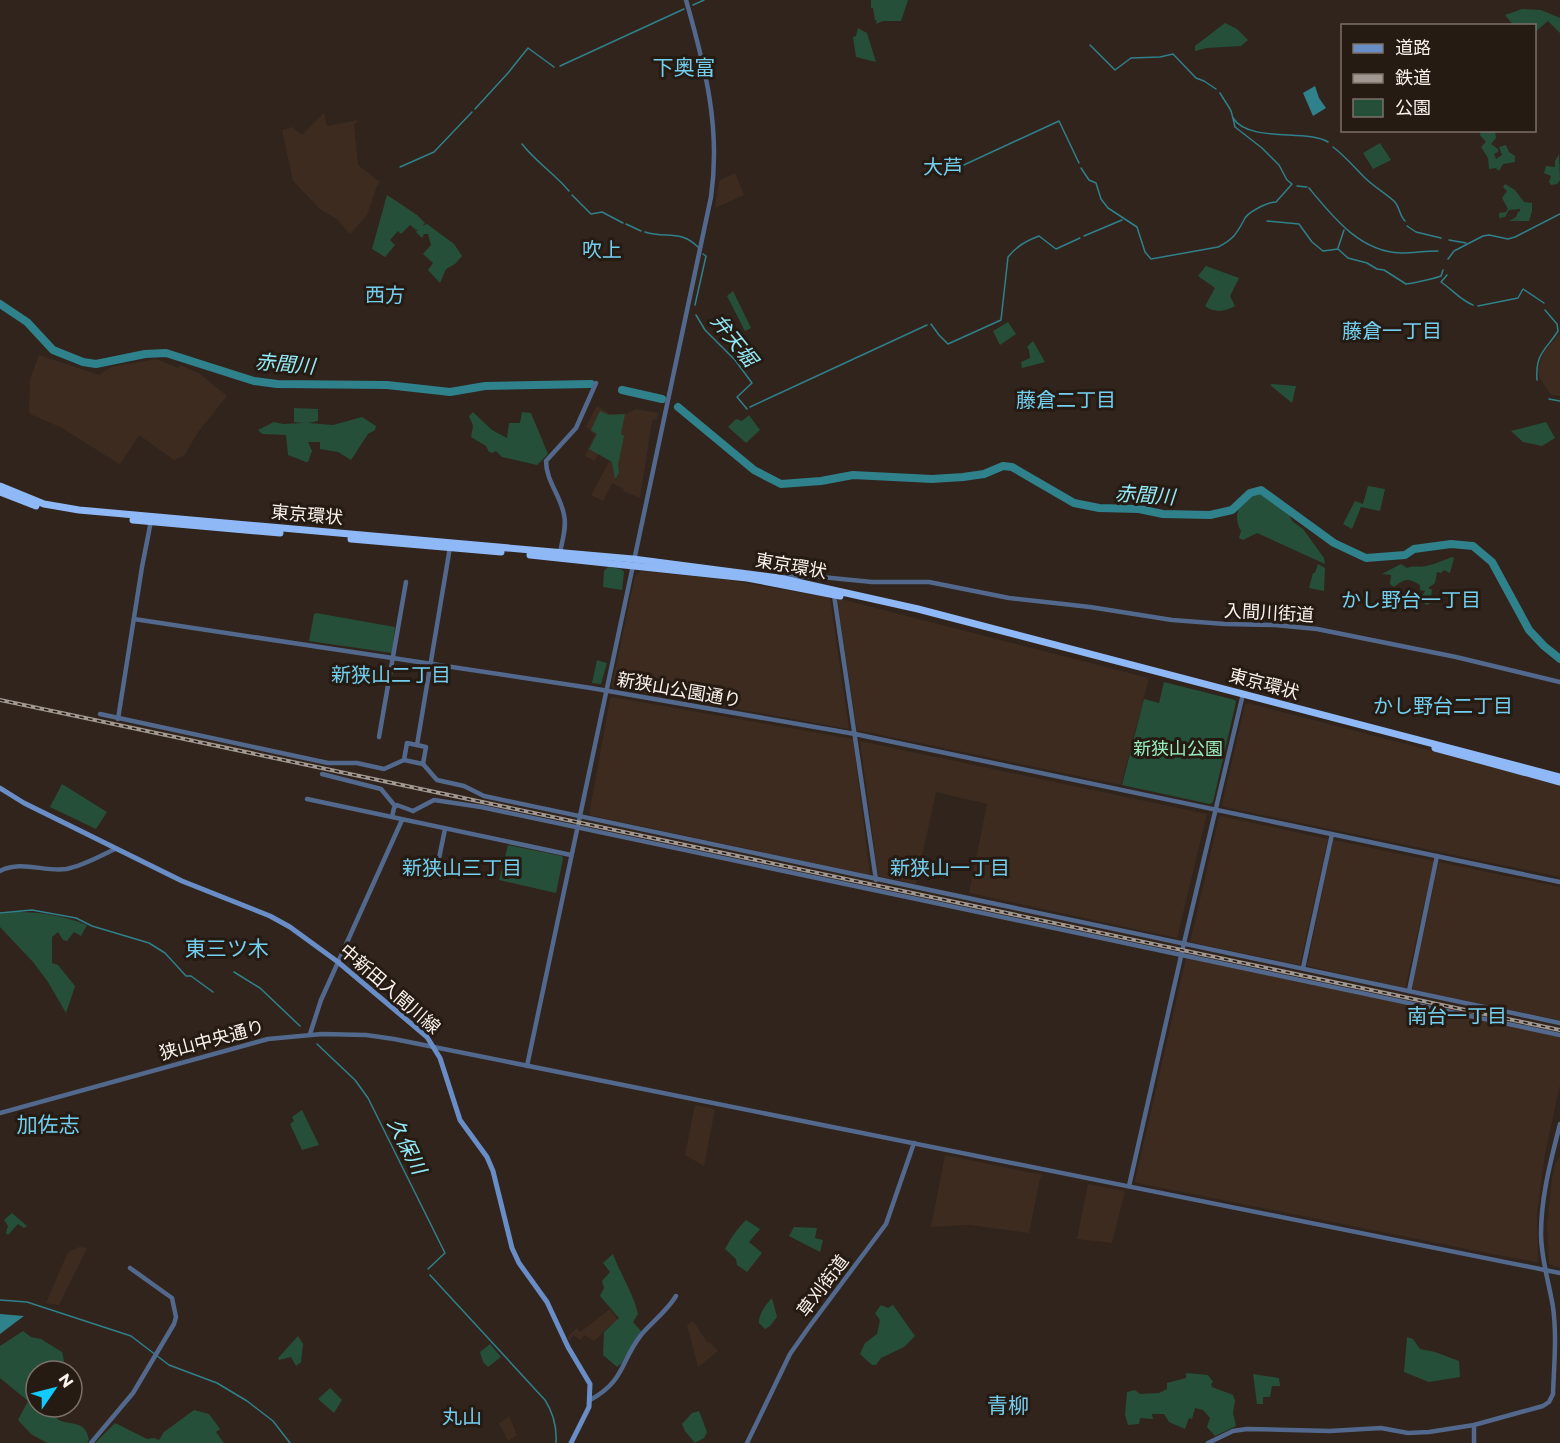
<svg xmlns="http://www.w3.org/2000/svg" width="1560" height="1443" font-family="Montserrat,'Noto Sans JP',sans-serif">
	<rect width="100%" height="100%" fill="#30241c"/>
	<g fill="#3d2b20">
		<polygon points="324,113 327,126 358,120 354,125 358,165 380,182 377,186 367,215 350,234 337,219 321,210 293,181 282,130 292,127 302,135"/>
		<polygon points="735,173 744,195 715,208 719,181"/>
		<polygon points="1559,334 1560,337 1560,396 1551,395 1539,377 1538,369 1544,352"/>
		<polygon points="39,355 99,375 111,367 156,359 178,368 181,365 200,374 227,396 198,432 184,456 174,460 139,435 121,463 119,464 62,428 30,414 29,411 30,379"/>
		<polygon points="597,406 610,414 625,414 636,409 658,413 657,420 654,419 652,421 640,498 623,491 624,489 612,483 603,501 591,495 610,460 599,453 594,461 585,456 595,435 586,426"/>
		<polygon points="641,571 729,580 830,598 849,729 613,687 612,685 635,576"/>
		<polygon points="837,598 1149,678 1121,785 857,730"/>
		<polygon points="612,697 853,739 870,875 589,815 610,699"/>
		<polygon points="1248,703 1560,784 1560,877 1224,807 1222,804 1245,705"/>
		<polygon points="860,741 1207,814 1177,938 969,893 987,804 936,792 916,884 878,876"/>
		<polygon points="1221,816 1328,839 1300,965 1190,942 1219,817"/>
		<polygon points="1333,840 1434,861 1405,988 1307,966"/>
		<polygon points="1439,862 1560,887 1560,1020 1414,990 1412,987"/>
		<polygon points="1186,958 1560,1037 1560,1085 1545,1154 1537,1213 1538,1261 1536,1262 1487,1253 1137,1183 1135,1181"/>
		<polygon points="695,1105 715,1109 704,1166 685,1155"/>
		<polygon points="945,1155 1043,1175 1040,1178 1029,1233 969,1225 931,1227"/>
		<polygon points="1560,1156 1560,1268 1549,1264 1547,1225 1552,1178 1555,1164"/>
		<polygon points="1088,1184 1125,1191 1112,1243 1077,1239"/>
		<polygon points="79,1247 87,1248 59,1305 46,1303 68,1252"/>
		<polygon points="610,1309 618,1320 608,1327 594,1341 584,1335 581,1340 573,1335 570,1341 567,1337 577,1328 580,1332"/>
		<polygon points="693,1321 708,1343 710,1342 718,1351 698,1367 687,1325"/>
		<polygon points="509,1416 517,1435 508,1441 499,1423"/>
	</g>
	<g fill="#264f3a">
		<polygon points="871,0 908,0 901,21 883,21 876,24 877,21 875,20 873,8 871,8"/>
		<polygon points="1522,9 1541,10 1560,18 1560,33 1548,21 1535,32 1534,26 1513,25 1505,15"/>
		<polygon points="1225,23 1237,29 1248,40 1241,46 1207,48 1195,51 1195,46"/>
		<polygon points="858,28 867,33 876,62 856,57 853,37 856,36"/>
		<polygon points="1481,131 1495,131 1496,138 1491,144 1498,149 1498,152 1494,154 1496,159 1502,155 1499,147 1506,145 1509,152 1515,156 1515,162 1503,164 1499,171 1496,168 1489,169 1488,158 1481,147 1486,142 1480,135"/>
		<polygon points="1380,143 1391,160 1373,169 1363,153"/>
		<polygon points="1559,154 1560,180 1557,184 1551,185 1549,182 1551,176 1544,173 1546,166 1555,167 1555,161"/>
		<polygon points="1505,184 1515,190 1524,202 1532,203 1532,211 1529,221 1509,221 1516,217 1518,212 1520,211 1520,209 1509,210 1505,217 1499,218 1499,213 1506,212 1508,209 1502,198 1507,191 1503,187"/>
		<polygon points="387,195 417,215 425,223 422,226 427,224 454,244 462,256 455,264 446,269 440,283 428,270 433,263 423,254 431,245 428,234 424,234 422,238 416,232 418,229 416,230 410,225 401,234 398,231 390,240 395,245 385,257 372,249"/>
		<path d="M 1206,266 L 1239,278 L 1230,296 L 1235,306 C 1225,312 1214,313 1205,306 L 1215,288 L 1198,276 Z"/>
		<polygon points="733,291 751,328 745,331 727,296"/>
		<polygon points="1008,322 1016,334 1000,345 993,331"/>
		<polygon points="1033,341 1045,362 1022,368 1021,362 1030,358 1029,350 1027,347"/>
		<polygon points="1272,384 1296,386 1292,403 1270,385"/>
		<polygon points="294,408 318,409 318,421 308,423 333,425 362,417 376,426 375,430 368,434 351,460 338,452 320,449 320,442 308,442 312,451 308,462 306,462 288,455 286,435 262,434 258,430 274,422 283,424 303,423 294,422"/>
		<polygon points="600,411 609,415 625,414 621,434 624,436 618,465 619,473 615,479 612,462 589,449 597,434 591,430"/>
		<polygon points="473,412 492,430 507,438 509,423 520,423 522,412 531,413 548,454 537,465 502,457 496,451 492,453 489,452 486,446 471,437 473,426 469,416"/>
		<polygon points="749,415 760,430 746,443 728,427 736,419 742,421"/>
		<polygon points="1546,422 1555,438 1542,446 1523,442 1511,431"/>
		<polygon points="1368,486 1385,489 1380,511 1361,507 1352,529 1343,524 1355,501 1363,504"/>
		<path d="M 1259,491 L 1264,492 L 1285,507 L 1292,521 L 1303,529 L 1324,558 L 1325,564 L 1257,533 L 1243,540 L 1239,538 L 1241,531 C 1231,515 1241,494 1259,491 Z"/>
		<path d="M 1452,557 L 1454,558 L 1450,573 L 1444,570 L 1441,573 L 1437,572 L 1435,583 L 1428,588 L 1432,590 L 1430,604 L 1426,605 L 1422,601 L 1419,601 L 1419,596 L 1422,596 L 1425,591 L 1420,590 L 1420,585 C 1408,578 1405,578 1394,587 L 1390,584 L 1391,575 L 1382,574 L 1401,564 L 1407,568 C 1415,565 1420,568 1426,566 C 1435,564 1444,560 1452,557 Z"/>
		<polygon points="1318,564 1325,568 1324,591 1309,588 1313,573 1315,573"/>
		<polygon points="608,567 621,569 624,572 622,590 603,587 604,571"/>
		<polygon points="316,613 395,627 392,653 309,641 314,614"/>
		<polygon points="597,660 607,663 601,684 592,683"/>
		<polygon points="1164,682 1235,700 1236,702 1213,802 1210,804 1122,785 1144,699 1159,703"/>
		<polygon points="62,784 107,812 96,829 50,807"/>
		<polygon points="508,845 562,856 563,859 556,893 499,880"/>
		<path d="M 17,912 C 42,912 64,916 87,925 L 81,936 L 74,932 L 67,941 L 63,940 L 58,932 L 52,937 L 52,963 L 58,965 L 75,986 L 66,1013 L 48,982 L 33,962 L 0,927 L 0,914 Z"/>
		<polygon points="302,1110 319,1145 302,1150 290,1124 294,1121 292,1117"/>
		<polygon points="12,1213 27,1226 24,1228 18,1224 8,1235 6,1233 8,1226 4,1220"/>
		<path d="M 746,1220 L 760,1229 L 749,1242 L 762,1253 L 747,1272 L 737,1265 L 736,1259 L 725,1249 C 731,1238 737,1229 746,1220 Z"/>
		<polygon points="794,1227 817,1228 815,1238 823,1240 820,1252 789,1236"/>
		<path d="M 613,1254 C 620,1274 633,1292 638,1314 L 633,1322 L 641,1331 L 622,1363 L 617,1367 L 603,1355 L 604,1332 L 619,1318 L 600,1296 L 604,1288 L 602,1281 L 610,1272 L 603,1263 Z"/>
		<path d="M 772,1298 L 777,1317 L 770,1326 L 765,1329 L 759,1323 C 758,1315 766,1304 772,1298 Z"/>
		<polygon points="881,1305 888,1308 893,1305 915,1336 904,1347 881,1358 876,1365 872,1365 860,1354 865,1343 877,1334 880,1320 875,1313"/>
		<path d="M 23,1331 L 31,1337 L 41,1339 L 62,1352 L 64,1361 L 58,1371 L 36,1371 L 36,1407 L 58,1407 L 52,1414 C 55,1416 58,1420 61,1421 C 75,1425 86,1422 89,1440 L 87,1443 L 47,1443 L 31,1434 L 18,1420 L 28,1401 L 0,1378 L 0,1346 Z"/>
		<polygon points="298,1336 303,1344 301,1362 296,1366 291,1357 279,1360 278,1358"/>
		<polygon points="1407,1337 1413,1339 1420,1349 1435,1352 1459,1361 1460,1377 1429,1382 1404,1372"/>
		<polygon points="490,1344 501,1357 488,1367 483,1362 480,1352"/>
		<polygon points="1186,1373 1208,1375 1213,1382 1211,1384 1212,1387 1233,1395 1235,1401 1233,1413 1236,1426 1215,1436 1207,1427 1210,1418 1203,1410 1195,1408 1192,1419 1189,1418 1185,1429 1169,1422 1164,1414 1152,1414 1153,1419 1140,1418 1139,1424 1128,1425 1125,1415 1127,1392 1135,1390 1140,1394 1159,1393 1167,1389 1167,1383 1186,1378"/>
		<polygon points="1253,1374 1279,1378 1280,1386 1272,1386 1270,1397 1263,1397 1263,1404 1257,1404"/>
		<polygon points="330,1388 342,1400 334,1413 318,1399"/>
		<polygon points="194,1410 209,1414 220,1429 216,1432 224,1443 95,1443 115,1423 147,1439 154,1438 159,1440 164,1432"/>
		<polygon points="699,1411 707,1432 704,1438 695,1443 685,1431 682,1424 692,1413"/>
	</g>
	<g fill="#2f818c">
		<polygon points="1315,86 1319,98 1326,108 1313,116 1303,93"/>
		<polygon points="0,1314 24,1316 0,1334"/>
	</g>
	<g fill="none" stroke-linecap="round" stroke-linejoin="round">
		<g stroke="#2f818c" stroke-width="1.5">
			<polyline points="693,5 704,0"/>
			<polyline points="1090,45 1115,70 1131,58 1160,57 1173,54 1196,78 1204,81 1216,89"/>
			<polyline points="560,66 684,9"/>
			<path d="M 1220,93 C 1223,98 1227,104 1230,109 C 1232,112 1232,116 1233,118 C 1249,143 1307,129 1328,142"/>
			<polyline points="475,109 508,73 528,48 554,67"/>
			<path d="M 522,144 C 536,162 555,174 569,191"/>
			<path d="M 1333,147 C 1345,156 1354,167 1364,177 C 1374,187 1384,192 1394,201 C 1400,207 1399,215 1405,221"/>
			<polyline points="400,167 434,152 472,112"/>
			<path d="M 1081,168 L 1089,180 L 1096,183 L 1101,199 L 1108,208 L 1137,227 L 1145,252 L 1151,259 L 1218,247 C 1233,240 1237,233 1244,220 C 1247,212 1268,202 1276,202 L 1292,184 L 1287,180 L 1279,165 L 1262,148 L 1235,127 L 1233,118"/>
			<polyline points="940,176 1059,121 1079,163"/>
			<polyline points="1297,186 1307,187"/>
			<path d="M 1309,188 C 1333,217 1360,252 1401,253 C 1413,253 1425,251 1438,251"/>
			<polyline points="572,195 591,214 602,212 623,223"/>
			<path d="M 1267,221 L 1299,224 L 1312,242 L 1323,251 L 1338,249 L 1348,258 L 1367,263 L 1377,269 L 1384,270 L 1406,284 C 1409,284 1437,278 1441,276 L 1443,270"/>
			<polyline points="626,224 641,231"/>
			<polyline points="1407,226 1416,232 1441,238"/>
			<path d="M 645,232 C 666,239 680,229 698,247"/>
			<polyline points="1084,236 1122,220"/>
			<polyline points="1449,240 1466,243"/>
			<polyline points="1338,248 1344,230"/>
			<polyline points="1448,259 1454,251 1483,236 1489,235 1508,239 1515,237 1560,214"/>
			<path d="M 1447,275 L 1441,282 C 1453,290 1460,300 1473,305"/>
			<polyline points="695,305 706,256 703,254"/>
			<polyline points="1478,306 1518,298 1523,289 1544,303"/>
			<polyline points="696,315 705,330 735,360 752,383 737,397 747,409"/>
			<path d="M 931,324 L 939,335 L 948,344 L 1001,320 L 1008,257 C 1017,246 1026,241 1039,236 L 1056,249 L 1080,238"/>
			<path d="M 1537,380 C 1535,353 1546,350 1558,331 L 1557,324 L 1545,310"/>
			<polyline points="1549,399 1560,401"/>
			<polyline points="750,407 927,325"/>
			<polyline points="0,913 32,910 76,918 92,926 149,943 165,953 186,976 191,976 213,992"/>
			<polyline points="234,972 260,988 300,1026"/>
			<polyline points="317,1044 355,1080 368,1098 445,1253 428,1269"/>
			<path d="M 430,1275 L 545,1400 C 554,1414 557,1427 556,1443"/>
			<polyline points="0,1300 27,1302 131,1336 169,1365 217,1383 247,1401 273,1421 290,1443"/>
		</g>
		<g stroke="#2f818c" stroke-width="8">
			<polyline points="0,304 27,322 53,350 83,362 96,364 145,354 166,353 254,381 277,384 387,385 450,392 485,386 591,384"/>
			<polyline points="622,390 662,399"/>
			<polyline points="678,407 754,470 781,484 821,481 853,475 932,479 963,477 984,474 1003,466 1012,467 1074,503 1099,508 1139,509 1163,514 1210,515 1232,510 1250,493 1261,490 1334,543 1366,558 1405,555 1414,549 1451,544 1473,546 1492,562 1529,630 1544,646 1560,659"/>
		</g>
		<g stroke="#52698d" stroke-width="4.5">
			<path d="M 560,553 C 562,541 567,527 564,515 C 561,496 546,481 546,461 L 576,428 L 596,383"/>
			<polyline points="784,577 811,576 872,582 929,582 1009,598 1090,607 1172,620 1225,624 1275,625 1317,629 1456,657 1560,682"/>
			<polyline points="834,595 876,880"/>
			<polyline points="134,619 591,688 855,734 1560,882"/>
			<polyline points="100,714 328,763 357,763 384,769 404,760"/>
			<polyline points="118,719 142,567 151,521"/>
			<polyline points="379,737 406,582"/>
			<polygon points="407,743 426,747 423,764 404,760"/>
			<polyline points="417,745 450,547"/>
			<polyline points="423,764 437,780 464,786 484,796 1560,1023"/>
			<polyline points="322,774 381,789 395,806"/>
			<polyline points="307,799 571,855"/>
			<polyline points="413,811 434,800 481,807 1560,1035"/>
			<polyline points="392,817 394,808 397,805 413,811"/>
			<polyline points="437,868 445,829"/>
			<path d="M 0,871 C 21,860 44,872 66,869 C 83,866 100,856 115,849"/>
			<polyline points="1303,968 1332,834"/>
			<polyline points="1409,991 1437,856"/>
			<polyline points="310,1034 321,1000 402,820"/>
			<path d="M 527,1066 L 711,197 C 721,127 705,67 686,0"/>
			<polyline points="0,1113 268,1039 322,1034 366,1035 394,1039 1560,1273"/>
			<polyline points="1129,1186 1184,943 1243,694"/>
			<path d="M 590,1400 C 625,1381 620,1362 641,1335 C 652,1322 667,1311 676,1296"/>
			<polyline points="1474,1425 1474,1443"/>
			<polyline points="91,1443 133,1393 174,1324 176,1317 172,1298 130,1268"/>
			<polyline points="747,1443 790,1354 809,1327 886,1224 914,1143"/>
			<path d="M 1208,1443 L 1233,1431 L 1247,1429 L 1330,1431 L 1381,1428 L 1408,1433 L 1429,1432 L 1474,1425 L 1543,1406 L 1549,1402 L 1553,1394 C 1554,1365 1557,1336 1553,1307 C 1549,1282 1541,1259 1541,1234 C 1541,1196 1551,1160 1560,1124"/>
		</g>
		<polyline stroke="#698ec7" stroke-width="5" points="0,788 24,803 182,881 270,916 290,927 338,962 427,1037 440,1058 460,1120 487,1157 493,1171 512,1248 519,1263 547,1302 568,1347 590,1384 589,1407 571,1443"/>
		<g stroke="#8fb8f7" stroke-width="7">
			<polyline points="0,486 44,504 79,510 633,559 779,578 918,609 1560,777"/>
			<polyline points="0,492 36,506"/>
			<polyline points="133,520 280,533"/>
			<polyline points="351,539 501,552"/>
			<polyline points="530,555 747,578 840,596"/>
			<polyline points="1435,748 1560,782"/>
		</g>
		<defs>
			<polyline id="rail" points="0,700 1560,1030"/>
		</defs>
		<use href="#rail" stroke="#a19891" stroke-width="4"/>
		<use href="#rail" stroke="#261b13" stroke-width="1.5" stroke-dasharray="4.5" stroke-linecap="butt"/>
	</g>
	<g text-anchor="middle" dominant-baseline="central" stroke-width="6" stroke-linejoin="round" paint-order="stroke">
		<g font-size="18" fill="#faf2ed" stroke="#261b13">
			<text transform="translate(307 515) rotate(5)">東京環状</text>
			<text transform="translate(791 566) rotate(10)">東京環状</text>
			<text transform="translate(1269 613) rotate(3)">入間川街道</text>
			<text transform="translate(1264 684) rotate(15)">東京環状</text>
			<text transform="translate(679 690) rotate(10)">新狭山公園通り</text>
			<text transform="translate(390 989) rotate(41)">中新田入間川線</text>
			<text transform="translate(212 1040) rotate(-15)">狭山中央通り</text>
			<text transform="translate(823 1286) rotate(-53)">草刈街道</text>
		</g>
		<g font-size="18" fill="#97efbe" stroke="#261b13">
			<text x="1178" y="749">新狭山公園</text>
		</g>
		<g font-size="20" fill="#72cff0" stroke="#261b13">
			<text x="943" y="167">大芦</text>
			<text x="602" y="250">吹上</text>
			<text x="385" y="295">西方</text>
			<text x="1392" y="331">藤倉一丁目</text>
			<text x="1066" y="400">藤倉二丁目</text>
			<text x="1411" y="600">かし野台一丁目</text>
			<text x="391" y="675">新狭山二丁目</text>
			<text x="1443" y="706">かし野台二丁目</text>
			<text x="462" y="868">新狭山三丁目</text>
			<text x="950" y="868">新狭山一丁目</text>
			<text x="1457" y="1016">南台一丁目</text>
			<text x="462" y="1417">丸山</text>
		</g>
		<g font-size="20" font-style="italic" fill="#92ebf8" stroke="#261b13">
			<text transform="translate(734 340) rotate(51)">弁天堀</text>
			<text transform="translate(285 364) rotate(5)">赤間川</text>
			<text transform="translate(1145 495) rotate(4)">赤間川</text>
			<text transform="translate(407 1146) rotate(63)">久保川</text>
		</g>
		<g font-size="21" fill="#72cff0" stroke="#261b13">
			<text x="684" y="67">下奥富</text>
			<text x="227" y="948">東三ツ木</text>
			<text x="48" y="1124">加佐志</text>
			<text x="1008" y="1405">青柳</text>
		</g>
	</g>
	<rect x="1341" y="24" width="195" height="108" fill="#261b13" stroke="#7b716a" stroke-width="1.5"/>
	<rect x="1353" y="44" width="30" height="9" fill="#698ec7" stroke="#7b716a" stroke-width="1.5"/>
	<text x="1395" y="54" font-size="18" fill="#faf2ed">道路</text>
	<rect x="1353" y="74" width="30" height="9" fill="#a19891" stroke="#7b716a" stroke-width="1.5"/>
	<text x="1395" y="84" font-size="18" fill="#faf2ed">鉄道</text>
	<rect x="1353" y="99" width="30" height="18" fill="#264f3a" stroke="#7b716a" stroke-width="1.5"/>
	<text x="1395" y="114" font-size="18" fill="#faf2ed">公園</text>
	<g transform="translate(54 1389) rotate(55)"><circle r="28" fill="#261b13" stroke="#7b716a" stroke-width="1.5"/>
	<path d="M0-4.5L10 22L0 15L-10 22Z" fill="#12cafb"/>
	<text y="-9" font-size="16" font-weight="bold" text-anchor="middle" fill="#faf2ed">N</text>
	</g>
</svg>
